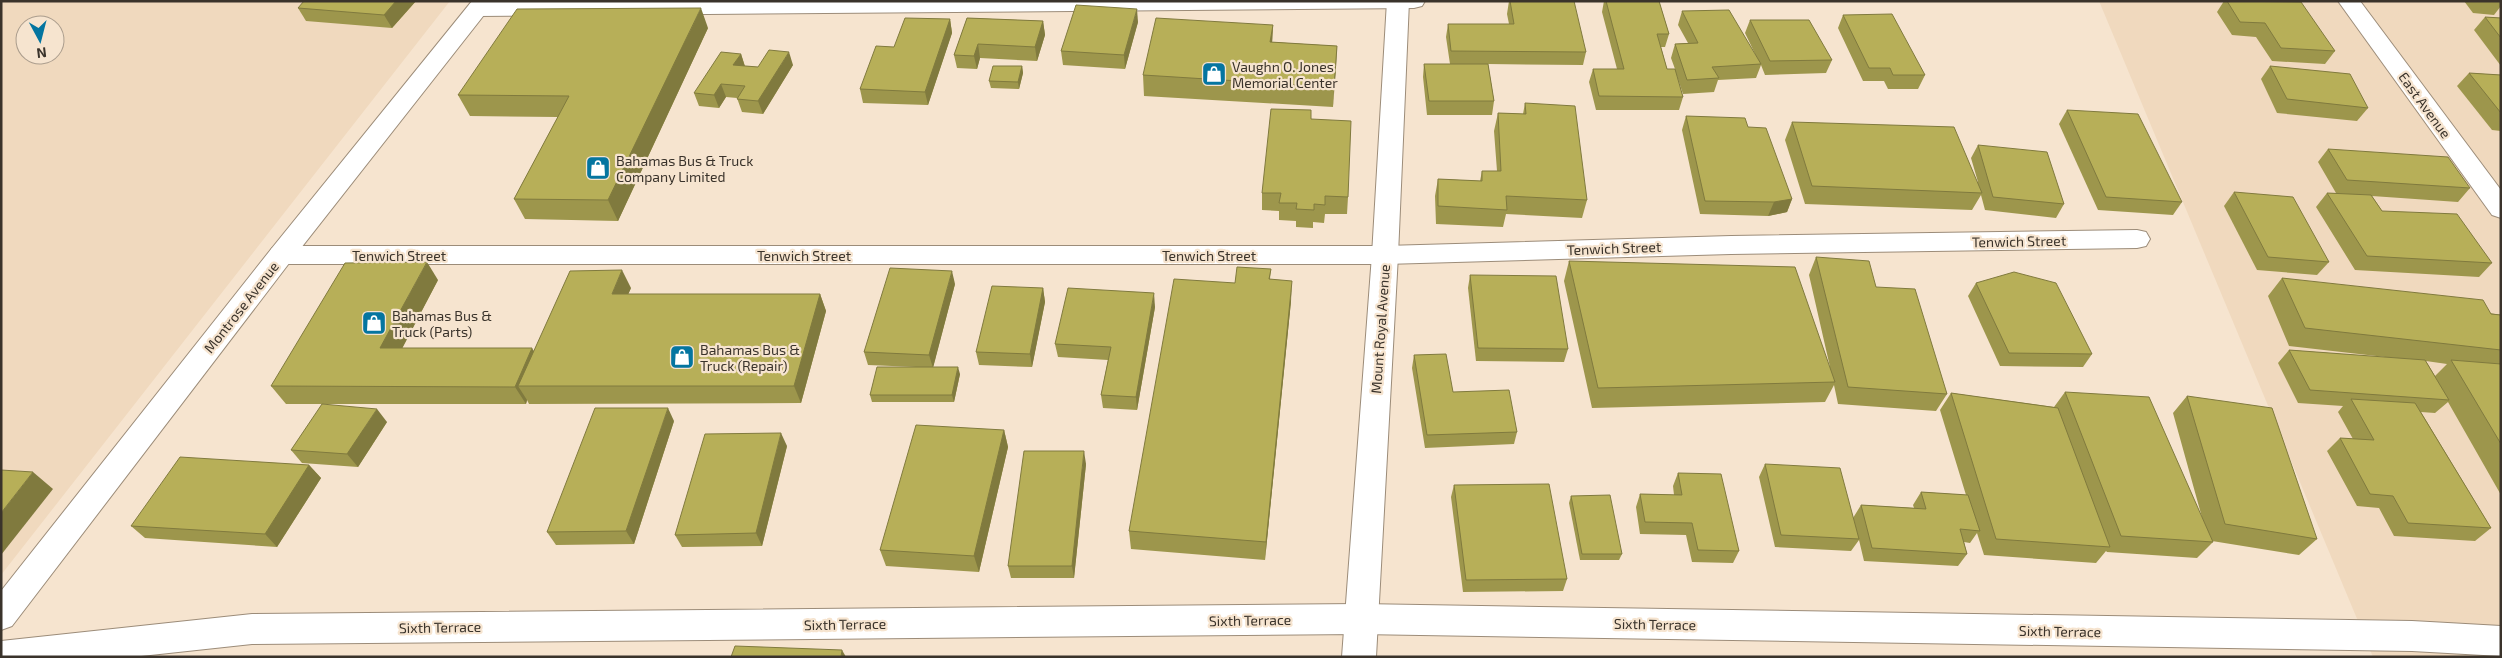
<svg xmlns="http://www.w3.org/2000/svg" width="2502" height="658" font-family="'Exo 2',sans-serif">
	<rect width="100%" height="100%" fill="#f6e4cf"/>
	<g fill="#f0d9be" fill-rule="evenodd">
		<path d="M 1,1 L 450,1 L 1,575 ZM 25,25 L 55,25 L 55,55 L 25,55 Z"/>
		<polygon points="2099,1 2501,1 2501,657 2373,657"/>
	</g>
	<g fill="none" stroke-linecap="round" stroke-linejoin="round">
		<defs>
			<g id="street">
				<polygon points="614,1 1425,1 1422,6 1414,8 478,16 470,14 467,9 470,4 478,2"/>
				<polygon points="2338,1 2360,1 2501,190 2501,218 2492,215"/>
				<polygon points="2137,230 2146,232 2150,239 2146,246 2137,248 1731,254 1385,264 281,264 272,262 268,255 272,248 281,246 1385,246 1731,236"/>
				<polygon points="1360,604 2412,621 2501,626 2501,656 2412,651 1360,634 252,644 132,657 1,657 1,641 252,614"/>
			</g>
			<g id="secondary">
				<polygon points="472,1 495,1 290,262 12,626 1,630 1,591 272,248"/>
				<polygon points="1387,1 1409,1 1398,255 1376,657 1342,657 1372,255"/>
			</g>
		</defs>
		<use href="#street" stroke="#9c8c79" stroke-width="2"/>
		<use href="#secondary" stroke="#9c8c79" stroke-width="2"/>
		<use href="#street" fill="#fff" fill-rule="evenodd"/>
		<use href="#secondary" fill="#fff" fill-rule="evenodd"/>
	</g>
	<g fill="#9d964c" fill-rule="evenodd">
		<polygon points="416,1 392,28 306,21 298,8"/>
		<polygon points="1509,1 1586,52 1583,65 1488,64 1494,101 1492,115 1427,115 1423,77 1424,64 1450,64 1446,37 1448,24 1509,24 1507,14"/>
		<polygon points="1604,1 1659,1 1669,34 1665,47 1661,47 1667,69 1675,69 1671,58 1675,44 1688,43 1678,25 1682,11 1758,60 1745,33 1750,20 1832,60 1826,73 1765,75 1761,65 1756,78 1718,80 1714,92 1683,94 1676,73 1683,97 1679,110 1596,110 1589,82 1593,69 1617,69 1602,12"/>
		<polygon points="2224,1 2286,1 2335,51 2325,64 2272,61 2256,37 2232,35 2217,12"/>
		<polygon points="2464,1 2501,1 2501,6 2494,15 2473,13"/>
		<polygon points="1843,15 1925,75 1918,89 1888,89 1884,81 1863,81 1838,28"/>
		<polygon points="2485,17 2501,18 2501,66 2474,30"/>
		<polygon points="967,18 1043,21 1045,35 1037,61 980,58 977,69 957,68 954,55"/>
		<polygon points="950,19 952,33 928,105 863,103 860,89 894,47"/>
		<polygon points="1138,22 1125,69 1063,65 1061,51"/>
		<polygon points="1273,25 1272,42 1337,46 1333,107 1144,96 1143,75"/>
		<polygon points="708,28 618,221 525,219 514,199 558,117 470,116 458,95"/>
		<polygon points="741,54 745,66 758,67 793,65 763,114 742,112 737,98 726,97 719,108 699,106 694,93"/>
		<polygon points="1022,66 1023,73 1019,89 991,88 989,81"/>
		<polygon points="2270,66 2368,108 2357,121 2277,113 2261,79"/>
		<polygon points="2469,73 2501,75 2501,131 2492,130 2457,86"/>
		<polygon points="1525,103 1587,200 1582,218 1506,214 1503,227 1436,224 1435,196 1438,179 1480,181 1482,171 1497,171 1494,131 1498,113 1523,114"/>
		<polygon points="2067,110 2182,202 2173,215 2098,210 2059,124"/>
		<polygon points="1686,116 1748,127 1792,199 1787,212 1768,216 1700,214 1682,130"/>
		<polygon points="1311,119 1348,197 1347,214 1325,214 1324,223 1313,222 1313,228 1296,227 1296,221 1279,220 1279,211 1262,210 1262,193"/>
		<polygon points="1792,122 1978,182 1971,158 1978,145 2064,204 2056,218 1985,210 1981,195 1972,210 1805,204 1785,140"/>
		<polygon points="2328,149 2470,188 2458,202 2372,196 2382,211 2492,263 2479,277 2355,270 2316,207 2327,193 2336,193 2318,162"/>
		<polygon points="2234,192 2329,262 2317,275 2257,270 2224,206"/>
		<polygon points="1816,257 1947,394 1936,411 1838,404 1834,385 1825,402 1592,408 1564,281 1569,261 1830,367 1809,275"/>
		<polygon points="1271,269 1270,279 1291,301 1265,560 1131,549 1129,531 1235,283"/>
		<polygon points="1470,275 1568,349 1564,362 1476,361 1468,288"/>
		<path d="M 2282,278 L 2501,315 L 2501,495 L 2448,402 L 2435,413 L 2421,412 L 2491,528 L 2475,541 L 2394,536 L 2379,508 L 2357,506 L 2327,451 L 2340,438 L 2353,439 L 2338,412 L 2343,406 L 2298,403 L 2278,363 L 2289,350 L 2394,358 L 2289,346 L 2268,296 ZM 2426,361 L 2447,364 L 2435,376 Z"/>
		<polygon points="438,280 402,348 534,351 631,288 628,294 820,294 826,311 801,403 529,404 527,400 526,404 286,404 271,386"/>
		<polygon points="1976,283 2092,354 2083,367 2000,366 1968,296"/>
		<polygon points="955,284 933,367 960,374 954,402 872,402 870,395 916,367 868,365 864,352"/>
		<polygon points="1043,288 1045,302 1032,367 979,365 976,352"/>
		<polygon points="1155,307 1137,410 1103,408 1101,395 1108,360 1058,357 1055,344"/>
		<polygon points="1414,355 1453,392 1517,432 1514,444 1425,448 1412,368"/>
		<polygon points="2065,392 2203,521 2173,413 2187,396 2317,539 2299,555 2212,541 2213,542 2197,558 2107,552 2106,551 2096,563 1984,555 1977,533 1970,543 1964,542 1967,554 1958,566 1864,561 1859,540 1851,551 1775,547 1759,477 1765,464 1853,518 1861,505 1914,508 1913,505 1921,492 1966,495 1940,410 1951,393 2054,407"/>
		<polygon points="674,421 634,544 556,545 547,532"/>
		<polygon points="387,422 358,467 302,463 291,450"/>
		<polygon points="1004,430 1008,447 979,572 886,566 880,550"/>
		<polygon points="787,446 762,546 682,547 675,535"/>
		<polygon points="1086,464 1074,578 1011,578 1008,566"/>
		<polygon points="309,465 321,478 277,547 145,538 131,526"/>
		<polygon points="1678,473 1739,551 1733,563 1692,562 1686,535 1640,534 1636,507 1640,494 1674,495 1673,486"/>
		<polygon points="1454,485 1567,579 1563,591 1463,592 1451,497"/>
		<polygon points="1571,496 1622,554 1619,560 1580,560 1569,503"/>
	</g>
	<g fill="#807a3e">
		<polygon points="396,1 416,1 392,28 384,15"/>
		<polygon points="701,8 708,28 618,221 608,200"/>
		<polygon points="1137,9 1138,22 1125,69 1124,55"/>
		<polygon points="950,19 952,33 928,105 925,92"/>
		<polygon points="1043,21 1045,35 1037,61 1035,47"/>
		<polygon points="1273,25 1272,45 1270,42"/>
		<polygon points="978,44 980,58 977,69 974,56"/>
		<polygon points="1337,46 1336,67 1333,107 1334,87"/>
		<polygon points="789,52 793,65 763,114 758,101"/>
		<polygon points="741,54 745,67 733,65"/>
		<polygon points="1022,66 1023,73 1019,89 1018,82"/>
		<polygon points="721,84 726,97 719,108 714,95"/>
		<polygon points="1792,199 1787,212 1768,216 1774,202"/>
		<polygon points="427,262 438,280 393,366 380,348"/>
		<polygon points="622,270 631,288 621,311 612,294"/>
		<polygon points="952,271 955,284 933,368 929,355"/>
		<polygon points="1292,281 1291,301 1265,560 1266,542"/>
		<polygon points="1043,288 1045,302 1032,367 1030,354"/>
		<polygon points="1154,293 1155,307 1137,410 1136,397"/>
		<polygon points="820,294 826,311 801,403 794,386"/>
		<polygon points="532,348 543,366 518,386 527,400 526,404 515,387"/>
		<polygon points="958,367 960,374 954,402 952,395"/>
		<polygon points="668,408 674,421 634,544 626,531"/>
		<polygon points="377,409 387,422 358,467 347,454"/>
		<polygon points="1004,430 1008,447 979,572 974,556"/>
		<polygon points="781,433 787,446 762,546 756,533"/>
		<polygon points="1084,451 1086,464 1074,578 1072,566"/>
		<polygon points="309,465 321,478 277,547 265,534"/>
		<polygon points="33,472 53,489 1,555 1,513"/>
		<polygon points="842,650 846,657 841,657"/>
	</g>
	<g fill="#b7af58" stroke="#807a3e">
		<polygon points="304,1 396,1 384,15 298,8"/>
		<polygon points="1510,1 1574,1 1586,52 1451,51 1448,24 1514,24"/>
		<polygon points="1606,1 1659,1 1669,34 1657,34 1667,69 1675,69 1683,97 1599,96 1593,69 1624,69"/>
		<polygon points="2227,1 2301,2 2335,51 2281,48 2265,23 2240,22"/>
		<polygon points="1076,5 1137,9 1124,55 1061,51"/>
		<polygon points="701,8 608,200 514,199 569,96 458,95 517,9"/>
		<polygon points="1729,10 1761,64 1712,67 1719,78 1687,80 1675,44 1698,43 1682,11"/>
		<polygon points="1892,14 1925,75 1893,75 1890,68 1869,68 1843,15"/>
		<polygon points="2485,17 2501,18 2501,38"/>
		<polygon points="905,18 950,19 925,92 860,89 876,46 894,47"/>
		<polygon points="967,18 1043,21 1035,47 978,44 974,56 954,55"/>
		<polygon points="1156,18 1273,25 1270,42 1337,46 1334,87 1143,75"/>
		<polygon points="1750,20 1809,20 1832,60 1770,61"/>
		<polygon points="769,50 789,52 758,101 737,99 745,86 721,84 714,95 694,93 721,52 741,54 733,65 758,67"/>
		<polygon points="1424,64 1488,64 1494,101 1429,101"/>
		<polygon points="993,66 1022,66 1018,82 989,81"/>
		<polygon points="2270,66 2350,74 2368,108 2287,99"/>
		<polygon points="2469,73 2501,75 2501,113"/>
		<polygon points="1525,103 1575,106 1587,200 1506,196 1507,210 1438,206 1438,179 1482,181 1482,171 1501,171 1498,113 1526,114"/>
		<polygon points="1271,109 1311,110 1311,119 1351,121 1348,197 1325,196 1325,205 1314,204 1314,210 1296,209 1297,203 1279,203 1281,193 1262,193"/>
		<polygon points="2067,110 2138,114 2182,202 2106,197"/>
		<polygon points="1686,116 1745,118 1748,127 1766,128 1792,199 1774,202 1705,201"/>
		<polygon points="1792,122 1954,127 1982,193 1812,186"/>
		<polygon points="1978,145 2047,152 2064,204 1993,197"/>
		<polygon points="2328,149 2448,157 2470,188 2347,180"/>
		<polygon points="2234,192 2293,197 2329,262 2268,257"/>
		<polygon points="2327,193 2371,195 2382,211 2457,214 2492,263 2367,256"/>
		<polygon points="1816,257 1869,261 1876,287 1915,289 1947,394 1848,387"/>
		<polygon points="1569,261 1795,267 1835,382 1598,388"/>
		<polygon points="427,262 380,348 532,348 515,387 271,386 345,263"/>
		<polygon points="1237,267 1271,269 1269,279 1292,281 1266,542 1129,531 1174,279 1235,283"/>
		<polygon points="890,268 952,271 929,355 864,352"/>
		<polygon points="622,270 612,294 820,294 794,386 518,386 570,271"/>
		<polygon points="2014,272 2056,283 2092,354 2009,353 1976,283"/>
		<polygon points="1470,275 1556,276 1568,349 1478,348"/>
		<polygon points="2282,278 2483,300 2491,314 2501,315 2501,350 2305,328"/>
		<polygon points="992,286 1043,288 1030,354 976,352"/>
		<polygon points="1068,288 1154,293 1136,397 1101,395 1111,347 1055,344"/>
		<polygon points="2289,350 2425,360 2449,400 2310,390"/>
		<polygon points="1446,354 1453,392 1509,390 1517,432 1427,435 1414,355"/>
		<polygon points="2451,360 2501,364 2501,444"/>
		<polygon points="877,367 958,367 952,395 870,395"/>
		<polygon points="2065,392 2149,397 2213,542 2121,536"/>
		<polygon points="1951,393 2058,408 2110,547 1996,539"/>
		<polygon points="2187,396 2272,408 2317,539 2225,524"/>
		<polygon points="2351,399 2415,403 2491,528 2408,523 2393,496 2370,494 2340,438 2374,440"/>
		<polygon points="322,404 377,409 347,454 291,450"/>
		<polygon points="595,408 668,408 626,531 547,532"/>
		<polygon points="916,425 1004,430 974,556 880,550"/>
		<polygon points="781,433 756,533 675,535 705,434"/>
		<polygon points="1024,451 1084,451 1072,566 1008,566"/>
		<polygon points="180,457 309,465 265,534 131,526"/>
		<polygon points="1765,464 1840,468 1859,539 1781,535"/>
		<polygon points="1,470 33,472 1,513"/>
		<polygon points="1678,473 1721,474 1739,551 1698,550 1692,523 1645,522 1640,494 1682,495"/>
		<polygon points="1549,484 1567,579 1466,580 1454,485"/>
		<polygon points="1921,492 1968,495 1980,531 1960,529 1967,554 1872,548 1861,505 1926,509"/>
		<polygon points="1610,495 1622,554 1582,554 1571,496"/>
		<polygon points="735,646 842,650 841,657 731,657"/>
	</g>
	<defs>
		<symbol id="shop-square" viewBox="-11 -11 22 22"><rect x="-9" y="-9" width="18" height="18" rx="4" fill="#0475a0" stroke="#f6e4cf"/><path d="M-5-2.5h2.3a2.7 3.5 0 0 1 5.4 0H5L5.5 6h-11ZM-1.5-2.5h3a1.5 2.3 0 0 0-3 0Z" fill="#fff"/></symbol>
	</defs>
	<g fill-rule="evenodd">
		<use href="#shop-square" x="1200" y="60" width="28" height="28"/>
		<use href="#shop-square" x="584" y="154" width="28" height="28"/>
		<use href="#shop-square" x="360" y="309" width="28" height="28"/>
		<use href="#shop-square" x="668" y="343" width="28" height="28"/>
	</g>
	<g text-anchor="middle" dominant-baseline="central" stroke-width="4.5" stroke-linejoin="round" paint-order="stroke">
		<g font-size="14" fill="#3a332b" stroke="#f6e4cf" text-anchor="start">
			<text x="1232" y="66">Vaughn O. Jones<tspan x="1232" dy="16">Memorial Center</tspan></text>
			<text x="616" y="160">Bahamas Bus &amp; Truck<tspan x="616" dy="16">Company Limited</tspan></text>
			<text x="392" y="315">Bahamas Bus &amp;<tspan x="392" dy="16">Truck (Parts)</tspan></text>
			<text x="700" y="349">Bahamas Bus &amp;<tspan x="700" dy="16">Truck (Repair)</tspan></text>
		</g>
		<g font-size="14" fill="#3a332b" stroke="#f6e4cf">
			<text transform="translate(2425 105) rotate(54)">East Avenue</text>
			<text transform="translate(2019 241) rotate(-1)">Tenwich Street</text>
			<text transform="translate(1614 248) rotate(-2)">Tenwich Street</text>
			<text x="399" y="255">Tenwich Street</text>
			<text x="804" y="255">Tenwich Street</text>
			<text x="1209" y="255">Tenwich Street</text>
			<text transform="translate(241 307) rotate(-52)">Montrose Avenue</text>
			<text transform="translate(1380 329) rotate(-86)">Mount Royal Avenue</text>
			<text transform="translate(1250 620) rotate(-1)">Sixth Terrace</text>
			<text transform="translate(845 624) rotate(-1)">Sixth Terrace</text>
			<text transform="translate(1655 624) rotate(1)">Sixth Terrace</text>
			<text transform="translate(440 627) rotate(-1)">Sixth Terrace</text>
			<text transform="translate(2060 631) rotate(1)">Sixth Terrace</text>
		</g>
	</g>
	<rect width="2502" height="658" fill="none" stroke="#3a332b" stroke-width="5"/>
	<g transform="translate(40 40) rotate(173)"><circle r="24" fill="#f6e4cf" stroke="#ab9d8d"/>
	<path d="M0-4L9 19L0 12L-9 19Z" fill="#0475a0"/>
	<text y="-8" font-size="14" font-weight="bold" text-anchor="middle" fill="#3a332b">N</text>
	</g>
</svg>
